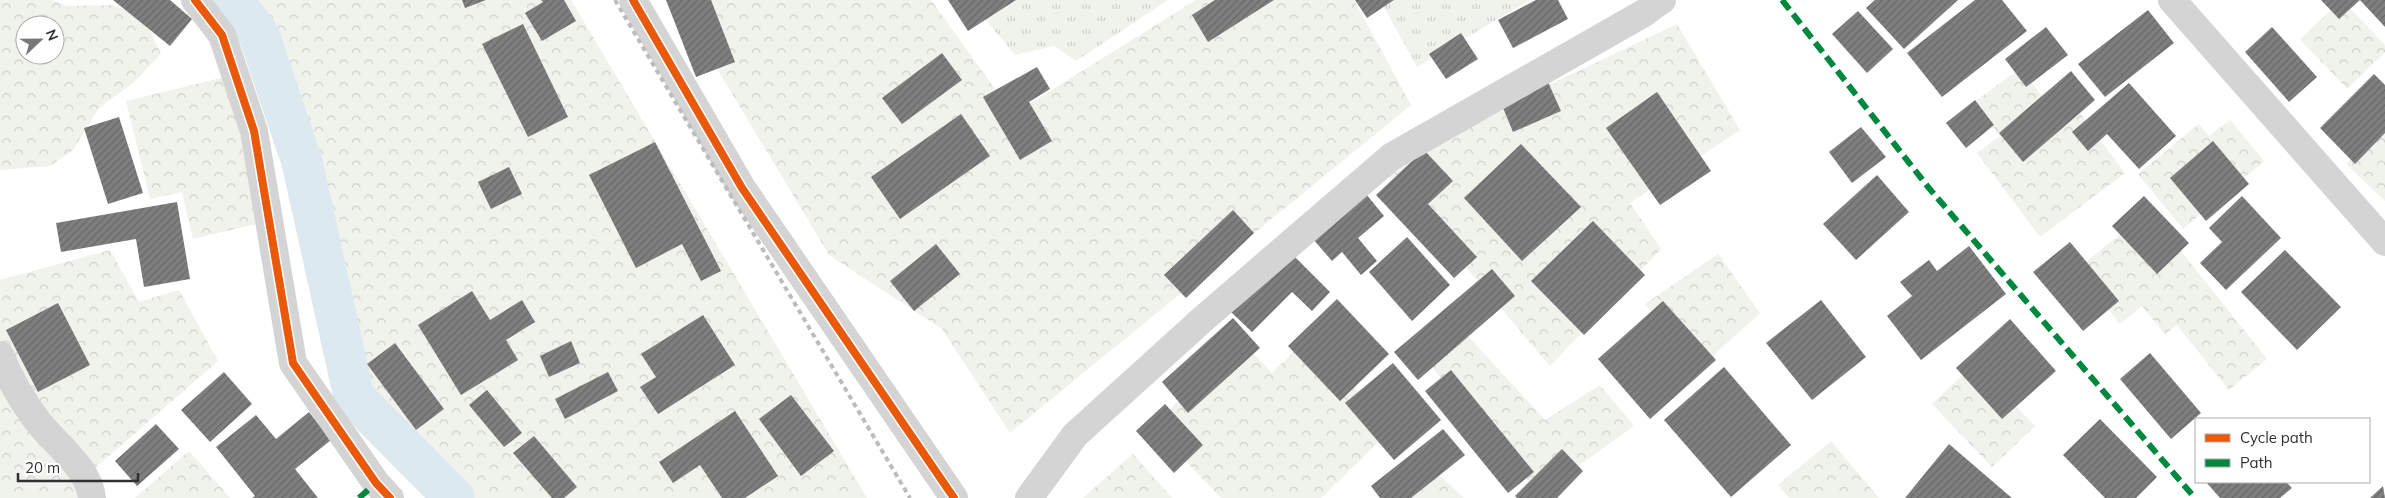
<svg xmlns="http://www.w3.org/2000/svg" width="2385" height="498" font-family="Mulish,sans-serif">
	<defs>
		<pattern id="grass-tufts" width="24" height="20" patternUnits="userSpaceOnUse" patternTransform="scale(1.25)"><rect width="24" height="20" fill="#f0f2ec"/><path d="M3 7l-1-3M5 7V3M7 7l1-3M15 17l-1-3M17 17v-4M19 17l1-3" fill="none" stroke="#ced0cb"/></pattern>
		<pattern id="park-crowns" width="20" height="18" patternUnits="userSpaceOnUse" patternTransform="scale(1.25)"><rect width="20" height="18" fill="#f0f2ec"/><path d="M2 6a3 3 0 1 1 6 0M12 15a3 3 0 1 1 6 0" fill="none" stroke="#ced0cb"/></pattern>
		<pattern id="building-hatch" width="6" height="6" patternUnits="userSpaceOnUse" patternTransform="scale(1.25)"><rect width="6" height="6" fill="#7f7f7f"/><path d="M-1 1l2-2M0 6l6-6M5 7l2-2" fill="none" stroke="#686868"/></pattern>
	</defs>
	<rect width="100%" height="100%" fill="#fff"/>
	<g fill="url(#grass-tufts)">
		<polygon points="969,0 1168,0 1076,61 1054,46 1015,55"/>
		<polygon points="1380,0 1530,0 1417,67"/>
	</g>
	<g fill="url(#park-crowns)" fill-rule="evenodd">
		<path d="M 0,0 L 53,0 L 67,6 L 112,5 L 144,18 L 161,54 L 134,82 L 98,109 L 73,150 L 50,166 L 0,170 ZM 25,25 L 55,25 L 55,55 L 25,55 Z"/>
		<polygon points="245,0 571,0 867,498 468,498 419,452 361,388 329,277 310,157 265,26"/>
		<polygon points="676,0 931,0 1013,114 1196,0 1354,0 1411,105 1010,433 942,329 829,255"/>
		<polygon points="2342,0 2385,45 2385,52 2347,89 2300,39"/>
		<polygon points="1677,24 1740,130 1630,203 1661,249 1550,366 1384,171 1452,131"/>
		<polygon points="2021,68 2057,116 2073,104 2125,173 2040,237 1977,153 2000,136 1974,102"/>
		<polygon points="229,76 264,222 193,239 182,192 150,199 126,101"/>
		<polygon points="2230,120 2264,161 2183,229 2138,174 2199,124 2209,136"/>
		<polygon points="2385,123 2385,201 2346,164"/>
		<polygon points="2149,211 2267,359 2229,390 2177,325 2165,334 2142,306 2120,324 2077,269"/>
		<polygon points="110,250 139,302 179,290 218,361 94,469 14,377 0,340 0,280"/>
		<polygon points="1718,254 1760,313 1699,368 1645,304"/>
		<polygon points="1456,323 1545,420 1600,385 1634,426 1542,492 1522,475 1427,361"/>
		<polygon points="1308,338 1393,428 1321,498 1221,498 1152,426 1241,341 1272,373"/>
		<polygon points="1975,363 2035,426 1992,467 1932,404"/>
		<polygon points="0,377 87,498 0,498"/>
		<polygon points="1831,441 1879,498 1789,498 1778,485"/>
		<polygon points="189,451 230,498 135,498"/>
		<polygon points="1133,454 1172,498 1083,498"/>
		<polygon points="1429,466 1464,498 1394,498"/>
	</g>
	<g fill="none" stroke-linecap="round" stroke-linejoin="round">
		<polyline stroke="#dde9f0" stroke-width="41" points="233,0 259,35 302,162 354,397 454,498"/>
	</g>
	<g fill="url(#building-hatch)">
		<polygon points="113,0 170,0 192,19 170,46"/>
		<polygon points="462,0 486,0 465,8"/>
		<polygon points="541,0 564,0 576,21 542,41 525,13 543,2"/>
		<polygon points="666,0 711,0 735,62 696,77"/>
		<polygon points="948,0 1016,0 968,31"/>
		<polygon points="1215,0 1274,0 1208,42 1192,15"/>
		<polygon points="1355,0 1394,0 1367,18"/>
		<polygon points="1536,0 1558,0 1568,19 1513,48 1498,20"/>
		<polygon points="1875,0 1958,0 1904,49 1866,8"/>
		<polygon points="1975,0 2002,0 2027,31 1942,97 1907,53"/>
		<polygon points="2321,0 2385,0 2385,27 2360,0 2339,19"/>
		<polygon points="2148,10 2174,43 2105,97 2078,64"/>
		<polygon points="1858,11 1893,49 1867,73 1832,34"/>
		<polygon points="523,24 568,117 528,137 482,44"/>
		<polygon points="2046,27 2068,55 2026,87 2005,59"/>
		<polygon points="2272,27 2317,77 2289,102 2245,52"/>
		<polygon points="1461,33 1478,59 1446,79 1429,54"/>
		<polygon points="942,53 962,80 902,124 882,98"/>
		<polygon points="1037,67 1050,89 1029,102 1052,141 1020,160 983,97"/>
		<polygon points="2071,71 2095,100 2023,162 1999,133"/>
		<polygon points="2374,74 2385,85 2385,133 2355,164 2320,128"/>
		<polygon points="1548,82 1561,111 1513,132 1501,103"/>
		<polygon points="2129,83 2176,136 2139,169 2107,134 2088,151 2072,132"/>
		<polygon points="1657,92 1711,171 1660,205 1606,128"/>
		<polygon points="1975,100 1994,125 1966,148 1946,123"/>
		<polygon points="961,114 990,156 900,219 871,177"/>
		<polygon points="119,117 143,193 108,204 84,128"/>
		<polygon points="1861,127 1886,157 1852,183 1829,152"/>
		<polygon points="2213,141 2249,184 2206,221 2170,178"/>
		<polygon points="655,142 721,271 701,281 682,244 636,268 589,175"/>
		<polygon points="1521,144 1581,207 1522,261 1464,198"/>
		<polygon points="1424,150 1453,181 1428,204 1477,257 1454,278 1376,195"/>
		<polygon points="509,167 522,194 491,209 478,182"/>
		<polygon points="1877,175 1909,212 1856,260 1823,224"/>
		<polygon points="1366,194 1384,216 1358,238 1377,261 1361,275 1342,252 1332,261 1313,239"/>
		<polygon points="2144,196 2189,243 2157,274 2112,226"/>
		<polygon points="2242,196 2281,238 2226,290 2200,263 2222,242 2209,228"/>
		<polygon points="177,202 190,279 144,287 136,239 61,252 56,223"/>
		<polygon points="1233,210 1254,233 1186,298 1164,275"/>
		<polygon points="1593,221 1645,275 1584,335 1531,281"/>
		<polygon points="1407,237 1450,285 1412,321 1369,272"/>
		<polygon points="2070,242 2119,301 2083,331 2033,272"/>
		<polygon points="936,244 960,274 914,311 890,281"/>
		<polygon points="1969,246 2006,294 1921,360 1887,316 1912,296 1900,282 1929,260 1937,271"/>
		<polygon points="2285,250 2341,307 2297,350 2241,292"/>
		<polygon points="1290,252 1330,292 1312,311 1292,292 1252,332 1231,312"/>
		<polygon points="1492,269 1515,296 1418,380 1394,352"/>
		<polygon points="472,291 490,320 522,300 535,322 506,340 518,360 461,395 418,325"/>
		<polygon points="1337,299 1389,354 1340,401 1288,346"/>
		<polygon points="1821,300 1866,357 1812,400 1766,343"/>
		<polygon points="1663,301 1716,360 1650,419 1598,359"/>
		<polygon points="58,303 90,365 38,392 6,330"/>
		<polygon points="703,315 735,365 658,414 640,387 656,377 641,354"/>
		<polygon points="1233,318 1260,348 1188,413 1162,382"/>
		<polygon points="2010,319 2056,371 2002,419 1956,368"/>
		<polygon points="571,341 580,363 549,377 540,356"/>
		<polygon points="395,343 444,409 416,430 367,364"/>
		<polygon points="2150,353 2201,413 2171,439 2120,379"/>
		<polygon points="1393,363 1441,420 1394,460 1345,403"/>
		<polygon points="1724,367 1791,445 1731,497 1664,420"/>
		<polygon points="1451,370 1534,472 1508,493 1425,391"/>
		<polygon points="224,372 252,404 210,442 181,410"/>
		<polygon points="608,372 618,391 565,419 555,399"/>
		<polygon points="487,390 522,433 504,447 469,405"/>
		<polygon points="791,395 834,451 801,476 759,419"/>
		<polygon points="1165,404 1203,445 1174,473 1136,431"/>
		<polygon points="735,411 778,476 745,498 722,498 700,465 673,483 659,462"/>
		<polygon points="309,412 331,440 295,469 318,498 252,498 255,496 216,447 256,415 276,439"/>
		<polygon points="2100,419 2157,477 2136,498 2105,498 2063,455"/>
		<polygon points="156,424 179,449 137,486 115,461"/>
		<polygon points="1443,429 1465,455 1411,498 1380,498 1371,486"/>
		<polygon points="534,436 577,487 564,498 552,498 513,453"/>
		<polygon points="1949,444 2006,493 2012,498 1905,498"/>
		<polygon points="1562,449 1583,471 1557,498 1517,498 1515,496"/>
		<polygon points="2206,482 2286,482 2292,488 2280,498 2220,498"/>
		<polygon points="2383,486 2385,498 2370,498"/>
	</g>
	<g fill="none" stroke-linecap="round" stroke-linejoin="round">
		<g stroke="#d4d4d4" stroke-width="28">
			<polyline points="195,0 222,35 254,131 293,363 376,483 390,498"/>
			<polyline points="633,0 742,188 954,498"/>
			<polyline points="2172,0 2385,242"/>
			<path d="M 0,355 C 10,380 23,402 39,423 C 56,445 89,468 92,498"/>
			<polyline points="1029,498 1075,435 1203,319 1391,157 1644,13 1662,0"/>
		</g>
		<polyline stroke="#bcbcbc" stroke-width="4" stroke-dasharray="5 4" stroke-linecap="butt" points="615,0 910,498"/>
		<g stroke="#00873e" stroke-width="6" stroke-dasharray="12 6" stroke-linecap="butt">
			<polyline points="1782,0 1928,187 2195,498"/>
			<polyline points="359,498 376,483"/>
		</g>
		<defs>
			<g id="cycleway">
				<polyline points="195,0 222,35 254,131 293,363 376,483 390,498"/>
				<polyline points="633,0 742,188 954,498"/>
			</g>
		</defs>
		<use href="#cycleway" stroke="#fff" stroke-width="11"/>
		<use href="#cycleway" stroke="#e8590c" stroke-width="8"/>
	</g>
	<rect x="2195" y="418" width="175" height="65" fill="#ffffff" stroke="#acacac"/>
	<rect x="2205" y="434" width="25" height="8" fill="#e8590c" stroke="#acacac"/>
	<text x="2240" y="443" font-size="15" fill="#303030">Cycle path</text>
	<rect x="2205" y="459" width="25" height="8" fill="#00873e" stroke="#acacac"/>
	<text x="2240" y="468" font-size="15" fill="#303030">Path</text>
	<g transform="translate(40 40) rotate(68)"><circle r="24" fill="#ffffff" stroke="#acacac"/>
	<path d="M0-4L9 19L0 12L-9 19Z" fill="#787878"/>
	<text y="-8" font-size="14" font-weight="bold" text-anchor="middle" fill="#303030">N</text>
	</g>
	<path d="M18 473v8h120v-8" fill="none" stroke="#303030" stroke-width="2.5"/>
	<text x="25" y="473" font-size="15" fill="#303030" stroke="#ffffff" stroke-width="4" paint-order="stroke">20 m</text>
</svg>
